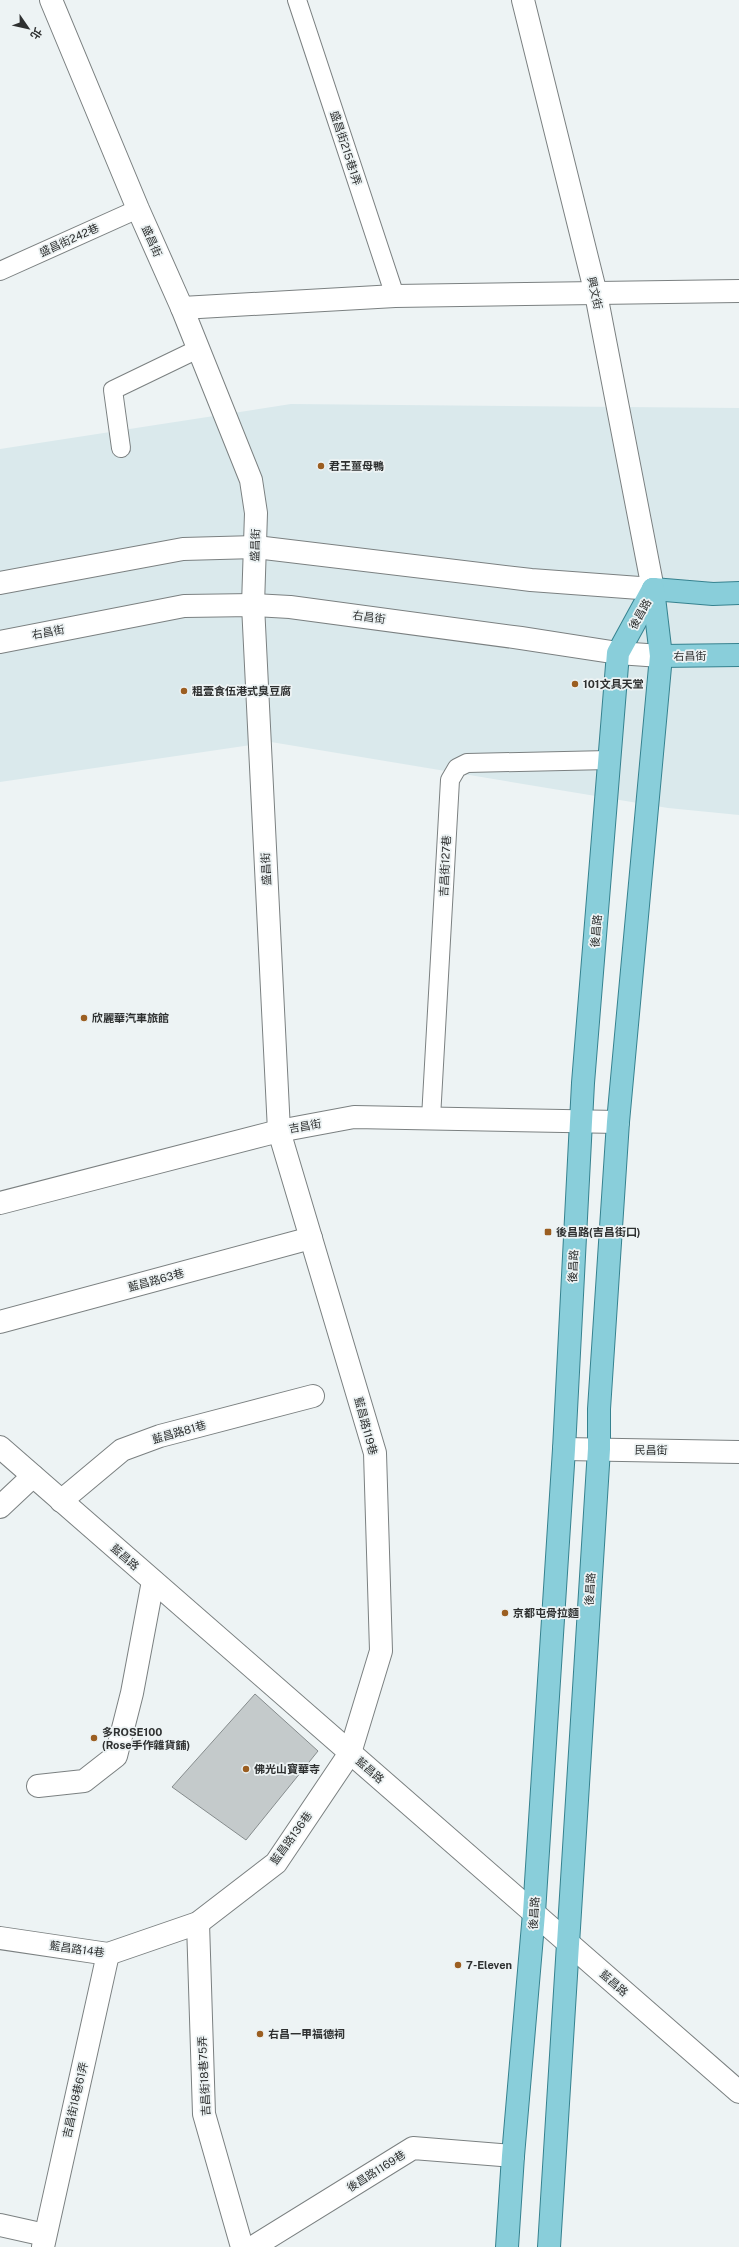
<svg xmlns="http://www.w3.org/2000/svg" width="739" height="2247" font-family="'Public Sans','Noto Sans TC',sans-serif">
	<rect width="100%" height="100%" fill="#edf3f4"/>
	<polygon fill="#dae9ec" points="291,404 739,408 739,815 668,808 271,742 0,782 0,449"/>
	<polygon fill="#c4cacb" stroke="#868c8d" points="255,1694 318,1751 246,1840 172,1787"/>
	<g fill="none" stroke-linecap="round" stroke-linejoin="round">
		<defs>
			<g id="service">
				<polyline points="297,0 395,296"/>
				<polyline points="0,271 138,209"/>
				<polyline points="121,448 113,390 198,349"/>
				<polyline points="431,1118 450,780 457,768 467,763 609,760"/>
			</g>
			<g id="minor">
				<polyline points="523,0 596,294 653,589"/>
				<polyline points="182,308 395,296 739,291"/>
				<polyline points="0,1203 279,1131 354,1117 618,1122"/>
				<polyline points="0,1322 311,1238"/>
				<polyline points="0,1447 739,2092"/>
				<polyline points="564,1449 739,1452"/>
				<polyline points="61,1501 122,1450 160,1436 313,1396"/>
				<polyline points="0,1507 33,1476"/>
				<polyline points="38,1786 84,1781 116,1756 132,1693 153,1581"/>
				<polyline points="198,1923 204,2114 242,2247"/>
				<polyline points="0,1938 108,1954 198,1923 276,1863 350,1753 381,1651 375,1453 279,1131 253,605 256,513 251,480 182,308 138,209 51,0"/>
				<polyline points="0,2225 45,2235"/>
				<polyline points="43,2247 108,1954"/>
				<polyline points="253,2247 413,2148 513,2156"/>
			</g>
			<g id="tertiary">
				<polyline points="0,583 183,549 256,547 531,580 653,589"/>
				<polyline points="0,642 184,606 253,605 290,607 521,638 618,653 661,656"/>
			</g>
			<g id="primary">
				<polyline points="653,589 713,594 739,593"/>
				<polyline points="661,656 739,655"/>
				<polyline points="507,2247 513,2156 534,1913 564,1449 583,1083 618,653 653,589"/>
				<polyline points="549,2247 599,1449 599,1409 618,1122 661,656 653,589"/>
			</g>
		</defs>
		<use href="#service" stroke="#7b8081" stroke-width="20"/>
		<use href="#minor" stroke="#7b8081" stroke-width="24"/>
		<use href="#tertiary" stroke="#7b8081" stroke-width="24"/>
		<use href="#primary" stroke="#36828f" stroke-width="24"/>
		<use href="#service" stroke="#fff" stroke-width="18"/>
		<use href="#minor" stroke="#fff" stroke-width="22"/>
		<use href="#tertiary" stroke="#fff" stroke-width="22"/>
		<use href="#primary" stroke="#89ceda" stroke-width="22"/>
	</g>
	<g fill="#9b5e21" stroke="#edf3f4" stroke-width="1.5">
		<circle cx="321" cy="466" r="4"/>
		<circle cx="575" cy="684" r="4"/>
		<circle cx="184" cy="691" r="4"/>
		<circle cx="84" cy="1018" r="4"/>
		<rect x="544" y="1228" width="8" height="8" rx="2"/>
		<circle cx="505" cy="1613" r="4"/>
		<circle cx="94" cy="1738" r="4"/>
		<circle cx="246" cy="1769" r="4"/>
		<circle cx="458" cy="1965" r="4"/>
		<circle cx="260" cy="2034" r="4"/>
	</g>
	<g text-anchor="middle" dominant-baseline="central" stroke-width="3.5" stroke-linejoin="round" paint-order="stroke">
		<g font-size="11" fill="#2e3030" stroke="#edf3f4">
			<text transform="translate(346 148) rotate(72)">盛昌街215巷1弄</text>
			<text transform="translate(69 240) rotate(-24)">盛昌街242巷</text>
			<text transform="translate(152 241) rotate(66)">盛昌街</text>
			<text transform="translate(595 293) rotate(77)">興文街</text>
			<text transform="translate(255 545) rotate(-88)">盛昌街</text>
			<text transform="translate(640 614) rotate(-61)">後昌路</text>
			<text transform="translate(369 617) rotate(8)">右昌街</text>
			<text transform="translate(48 632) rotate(-11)">右昌街</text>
			<text transform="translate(690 656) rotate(-1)">右昌街</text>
			<text transform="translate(445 866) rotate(-87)">吉昌街127巷</text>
			<text transform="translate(266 869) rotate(-93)">盛昌街</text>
			<text transform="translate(596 931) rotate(-85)">後昌路</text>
			<text transform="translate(305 1126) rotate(-10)">吉昌街</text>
			<text transform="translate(573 1266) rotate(-87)">後昌路</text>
			<text transform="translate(156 1280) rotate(-15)">藍昌路63巷</text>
			<text transform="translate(366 1426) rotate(75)">藍昌路119巷</text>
			<text transform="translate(179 1432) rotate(-16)">藍昌路81巷</text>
			<text transform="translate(651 1450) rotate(1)">民昌街</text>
			<text transform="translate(125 1557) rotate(41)">藍昌路</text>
			<text transform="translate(590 1589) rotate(-86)">後昌路</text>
			<text transform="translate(370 1770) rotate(41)">藍昌路</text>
			<text transform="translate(291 1838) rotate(-54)">藍昌路136巷</text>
			<text transform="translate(534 1913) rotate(-86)">後昌路</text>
			<text transform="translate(77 1949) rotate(8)">藍昌路14巷</text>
			<text transform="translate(614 1983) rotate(41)">藍昌路</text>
			<text transform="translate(204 2076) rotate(-93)">吉昌街18巷75弄</text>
			<text transform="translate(75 2100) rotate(-77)">吉昌街18巷61弄</text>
			<text transform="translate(376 2171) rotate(-32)">後昌路1169巷</text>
		</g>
		<g font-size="11" font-weight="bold" fill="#2e3030" stroke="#edf3f4" text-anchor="start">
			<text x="329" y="466">君王薑母鴨</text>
			<text x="583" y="684">101文具天堂</text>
			<text x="192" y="691">粗壹食伍港式臭豆腐</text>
			<text x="92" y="1018">欣麗華汽車旅館</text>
			<text x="556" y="1232">後昌路(吉昌街口)</text>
			<text x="513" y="1613">京都屯骨拉麵</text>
			<text x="102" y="1732">多ROSE100<tspan x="102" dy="13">(Rose手作雜貨舖)</tspan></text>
			<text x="254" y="1769">佛光山寶華寺</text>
			<text x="466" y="1965">7-Eleven</text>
			<text x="268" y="2034">右昌一甲福德祠</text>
		</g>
	</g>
	<g transform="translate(28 28) rotate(124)" stroke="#edf3f4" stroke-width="3" paint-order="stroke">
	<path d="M0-3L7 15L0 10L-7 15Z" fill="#2e3030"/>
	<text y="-6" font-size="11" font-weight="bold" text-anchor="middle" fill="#2e3030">北</text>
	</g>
</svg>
